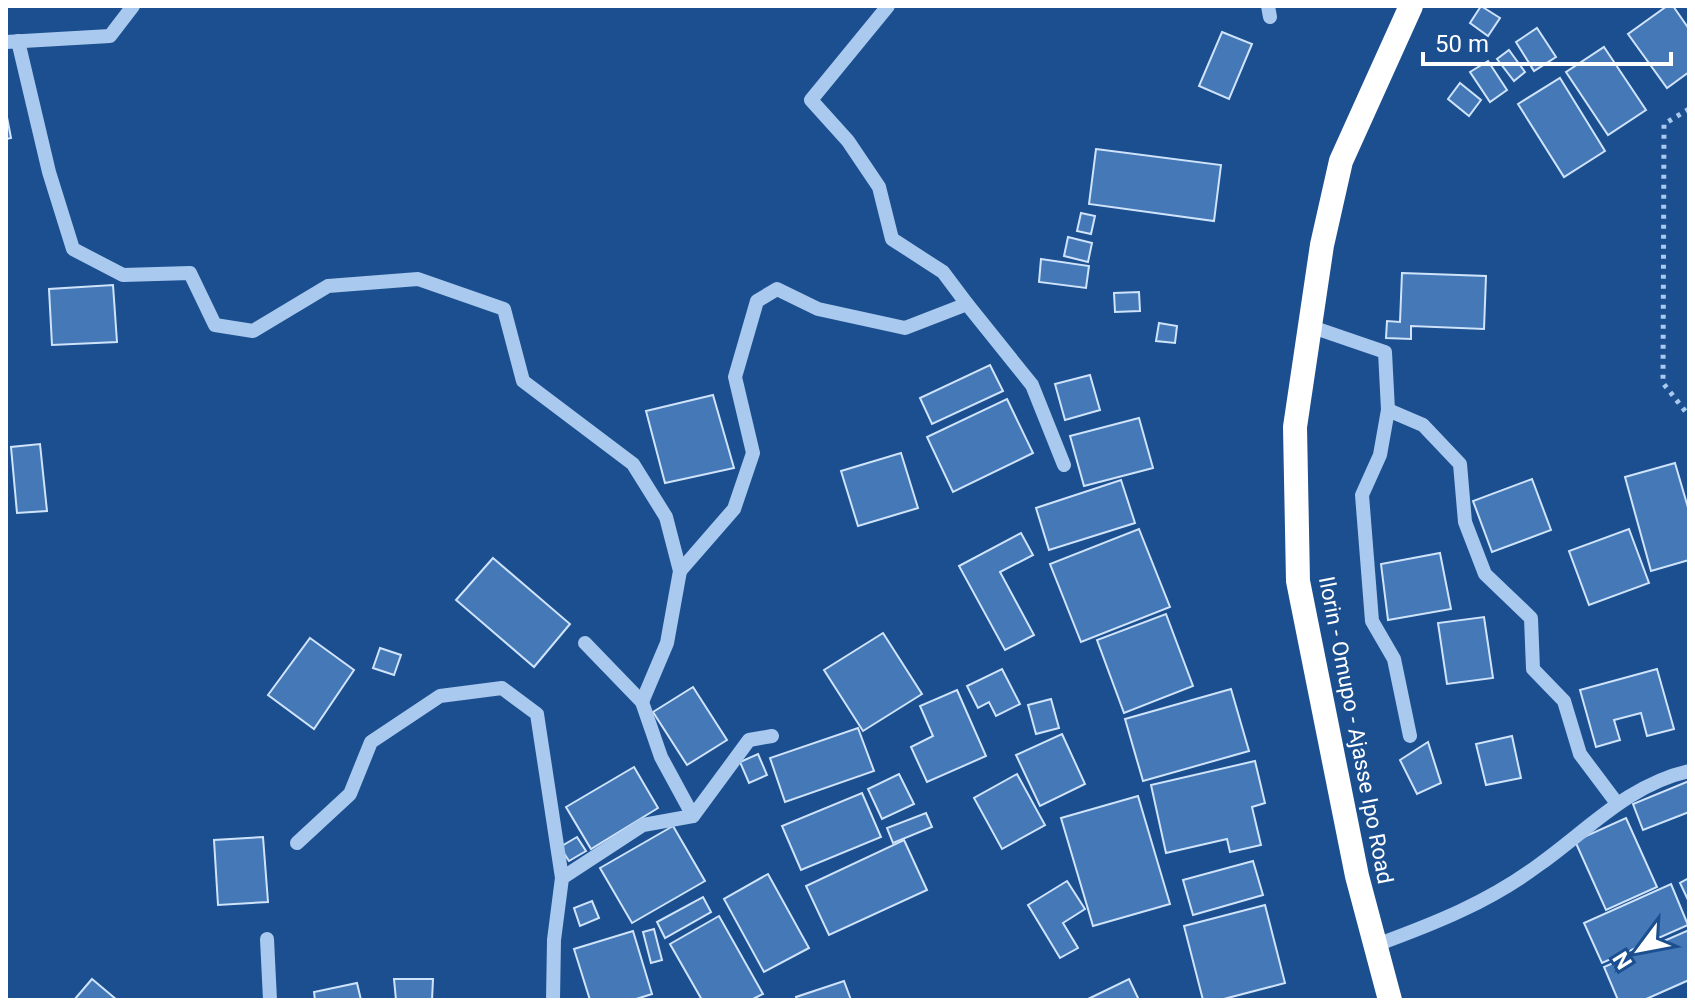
<svg xmlns="http://www.w3.org/2000/svg" width="1695" height="1006" font-family="Roboto,sans-serif">
	<rect width="100%" height="100%" fill="#1b4f8f"/>
	<g fill="#4478b7" stroke="#cfe3fa" stroke-width="2">
		<polygon points="1481,6 1500,18 1488,36 1470,23"/>
		<polygon points="1667,6 1673,6 1689,29 1689,72 1667,88 1628,34"/>
		<polygon points="1537,28 1556,57 1534,71 1516,42"/>
		<polygon points="1222,32 1252,44 1229,99 1199,86"/>
		<polygon points="1604,47 1646,110 1608,135 1566,72"/>
		<polygon points="1509,50 1525,72 1514,81 1497,59"/>
		<polygon points="1488,61 1507,90 1490,102 1470,72"/>
		<polygon points="1560,78 1605,151 1564,177 1518,104"/>
		<polygon points="1460,83 1481,100 1469,116 1448,99"/>
		<polygon points="6,112 11,138 6,139"/>
		<polygon points="1096,149 1221,165 1214,221 1089,204"/>
		<polygon points="1081,213 1095,216 1091,234 1077,231"/>
		<polygon points="1068,237 1092,243 1088,262 1064,256"/>
		<polygon points="1041,259 1089,266 1086,288 1039,282"/>
		<polygon points="1402,273 1486,276 1484,329 1411,326 1411,339 1386,338 1387,321 1400,322"/>
		<polygon points="113,285 117,342 52,345 49,289"/>
		<polygon points="1139,292 1140,311 1115,312 1114,293"/>
		<polygon points="1159,323 1177,326 1175,343 1156,341"/>
		<polygon points="990,365 1003,391 932,424 920,398"/>
		<polygon points="1090,375 1100,410 1065,420 1055,384"/>
		<polygon points="713,395 734,468 665,483 646,411"/>
		<polygon points="1007,399 1033,453 953,492 927,437"/>
		<polygon points="1139,418 1153,468 1084,486 1070,436"/>
		<polygon points="40,444 47,511 17,513 11,447"/>
		<polygon points="901,453 918,508 858,526 841,471"/>
		<polygon points="1675,463 1689,511 1689,560 1651,571 1625,477"/>
		<polygon points="1532,479 1551,530 1492,552 1473,501"/>
		<polygon points="1121,480 1135,523 1049,550 1036,508"/>
		<polygon points="1139,529 1170,607 1081,642 1050,564"/>
		<polygon points="1629,529 1649,583 1589,605 1569,551"/>
		<polygon points="1021,533 1033,555 1000,572 1034,635 1005,650 959,566"/>
		<polygon points="1440,553 1451,609 1388,620 1381,564"/>
		<polygon points="493,558 570,624 534,667 456,600"/>
		<polygon points="1166,614 1193,686 1124,713 1097,640"/>
		<polygon points="1484,617 1493,678 1447,684 1438,623"/>
		<polygon points="883,633 922,694 863,731 824,670"/>
		<polygon points="310,638 354,670 314,729 268,695"/>
		<polygon points="380,648 401,655 394,675 373,668"/>
		<polygon points="1002,669 1020,704 996,716 989,702 978,708 967,686"/>
		<polygon points="1657,669 1674,729 1647,736 1641,713 1614,720 1620,740 1596,747 1580,690"/>
		<polygon points="693,687 727,740 687,765 653,712"/>
		<polygon points="1231,689 1249,751 1143,781 1125,719"/>
		<polygon points="957,690 986,756 927,782 911,747 933,736 920,706"/>
		<polygon points="1051,699 1059,728 1036,734 1028,705"/>
		<polygon points="858,728 874,771 785,802 770,758"/>
		<polygon points="1062,734 1085,784 1040,806 1016,755"/>
		<polygon points="1512,736 1521,778 1486,785 1476,744"/>
		<polygon points="1428,742 1441,783 1417,794 1400,760"/>
		<polygon points="758,754 767,775 749,783 740,762"/>
		<polygon points="1255,761 1265,803 1252,807 1261,845 1230,852 1227,839 1166,853 1151,785"/>
		<polygon points="634,767 658,808 591,849 566,807"/>
		<polygon points="899,774 914,804 882,819 868,789"/>
		<polygon points="1017,774 1045,825 1002,849 974,798"/>
		<polygon points="1689,781 1689,812 1643,830 1633,804"/>
		<polygon points="862,793 881,837 801,870 782,826"/>
		<polygon points="1138,796 1170,904 1093,926 1061,818"/>
		<polygon points="926,813 932,827 893,843 887,828"/>
		<polygon points="1626,818 1657,887 1606,910 1575,841"/>
		<polygon points="673,826 705,881 632,923 600,868"/>
		<polygon points="263,837 268,902 218,905 214,840"/>
		<polygon points="577,837 586,851 569,861 560,847"/>
		<polygon points="904,840 927,890 829,935 806,886"/>
		<polygon points="1253,861 1263,895 1193,915 1183,880"/>
		<polygon points="768,874 809,948 764,972 724,899"/>
		<polygon points="1689,878 1689,902 1680,883"/>
		<polygon points="1067,881 1085,909 1063,923 1078,948 1060,958 1028,905"/>
		<polygon points="1671,884 1688,925 1602,963 1584,923"/>
		<polygon points="703,897 711,912 665,938 657,922"/>
		<polygon points="592,901 599,918 580,926 574,908"/>
		<polygon points="1265,905 1285,983 1220,1000 1203,1000 1184,926"/>
		<polygon points="719,916 763,994 751,1000 702,1000 670,944"/>
		<polygon points="654,929 662,960 651,963 643,932"/>
		<polygon points="1689,930 1689,980 1644,1000 1618,1000 1604,967"/>
		<polygon points="633,931 652,994 633,1000 590,1000 574,949"/>
		<polygon points="92,979 117,1000 74,1000"/>
		<polygon points="394,979 433,979 432,1000 396,1000"/>
		<polygon points="1129,979 1139,1000 1086,1000"/>
		<polygon points="844,981 851,1000 797,1000 796,997"/>
		<polygon points="357,983 361,1000 315,1000 314,992"/>
	</g>
	<g fill="none" stroke-linecap="round" stroke-linejoin="round">
		<polyline stroke="#a9c9ee" stroke-width="5" stroke-dasharray="4 6" stroke-linecap="butt" points="1689,109 1664,124 1663,383 1689,416"/>
		<g stroke="#a9c9ee" stroke-width="14">
			<polyline points="888,6 811,100 848,141 879,187 892,239 943,272 967,304"/>
			<polyline points="1268,6 1270,17"/>
			<polyline points="18,41 49,172 73,249 123,275 190,273 215,325 253,331 328,286 418,279 504,309 523,381 633,464 666,517 680,571 667,643 642,702"/>
			<polyline points="6,42 110,36 133,6"/>
			<polyline points="1312,327 1385,352 1388,410 1380,455 1362,495 1372,621 1394,659 1410,736"/>
			<polyline points="1388,410 1423,425 1460,464 1465,522 1485,574 1531,618 1533,669 1564,701 1580,754 1616,802"/>
			<polyline points="680,571 734,509 753,453 735,377 757,301 777,289 818,309 905,328 967,304 1032,385 1064,465"/>
			<polyline points="585,643 642,702 661,757 693,816"/>
			<polyline points="297,843 350,794 371,742 440,696 502,688 537,714 562,878 554,940 553,1000"/>
			<polyline points="562,878 643,825 693,816 749,740 772,736"/>
			<polyline points="267,939 270,1000"/>
			<path d="M 1376,945 C 1436,923 1489,902 1540,864 C 1589,829 1628,785 1689,771"/>
		</g>
		<polyline stroke="#fff" stroke-width="24" points="1390,1000 1357,876 1298,581 1295,427 1322,245 1341,161 1411,6"/>
	</g>
	<g text-anchor="middle" dominant-baseline="central" stroke-width="6" stroke-linejoin="round" paint-order="stroke">
		<g font-size="22" fill="#fff" stroke="#1b4f8f">
			<text transform="translate(1356 730) rotate(79)">Ilorin - Omupo - Ajasse Ipo Road</text>
		</g>
	</g>
	<rect width="1695" height="1006" fill="none" stroke="#ffffff" stroke-width="16"/>
	<g transform="translate(1639 950) rotate(238)" stroke="#1b4f8f" stroke-width="6" paint-order="stroke">
	<path d="M0-6L14 30L0 20L-14 30Z" fill="#ffffff"/>
	<text y="-12" font-size="22" font-weight="bold" text-anchor="middle" fill="#ffffff">N</text>
	</g>
	<path d="M1423 52v12h248v-12" fill="none" stroke="#ffffff" stroke-width="4"/>
	<text x="1435" y="52" font-size="24" fill="#ffffff" stroke="#1b4f8f" stroke-width="6" paint-order="stroke">50 m</text>
</svg>
